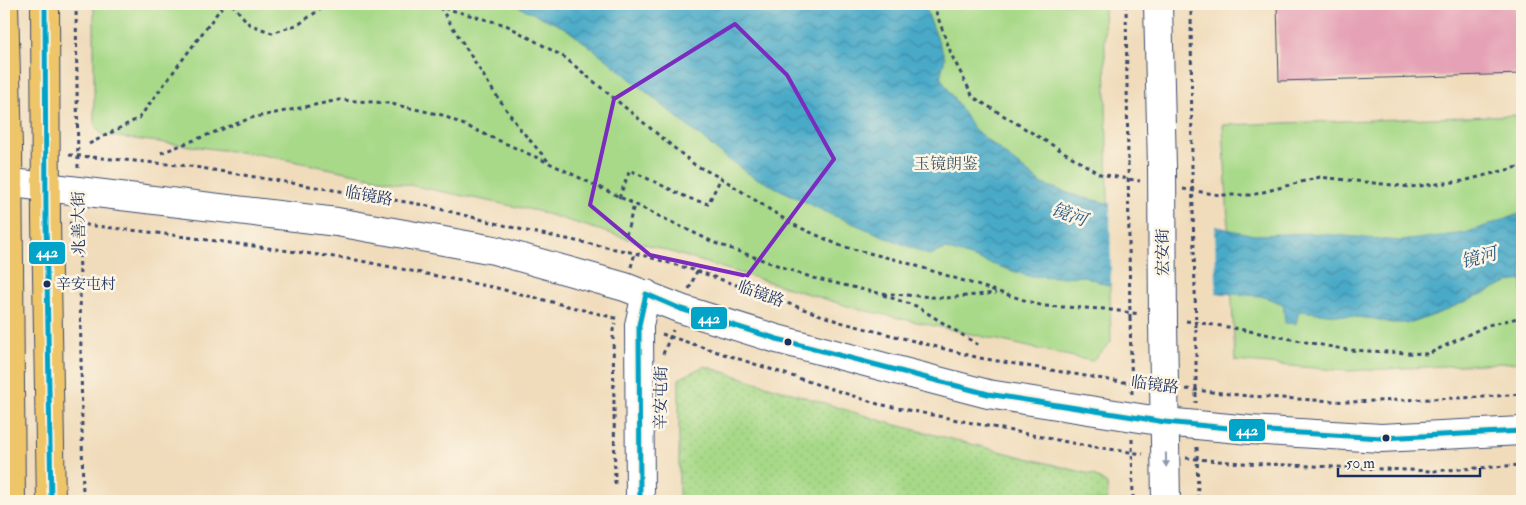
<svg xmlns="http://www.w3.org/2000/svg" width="1526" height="505" font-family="'IM FELL Double Pica','Noto Serif SC',serif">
	<defs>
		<pattern id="grass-dots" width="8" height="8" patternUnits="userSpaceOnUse" patternTransform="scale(1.25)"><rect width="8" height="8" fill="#a7d988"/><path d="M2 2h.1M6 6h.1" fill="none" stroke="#8fbb78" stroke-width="1.8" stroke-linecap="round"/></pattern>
		<pattern id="water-waves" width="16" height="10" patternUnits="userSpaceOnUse" patternTransform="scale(1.25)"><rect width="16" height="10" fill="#49aac8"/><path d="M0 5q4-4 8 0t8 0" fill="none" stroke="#3c8ba6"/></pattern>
	</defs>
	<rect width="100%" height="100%" fill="#fcf5e5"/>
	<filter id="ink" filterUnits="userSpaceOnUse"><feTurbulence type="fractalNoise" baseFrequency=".02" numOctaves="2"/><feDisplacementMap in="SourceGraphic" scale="10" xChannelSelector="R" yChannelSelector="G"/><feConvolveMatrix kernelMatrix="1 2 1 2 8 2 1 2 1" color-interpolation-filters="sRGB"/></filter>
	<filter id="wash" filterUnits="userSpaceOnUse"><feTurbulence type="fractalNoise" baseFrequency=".0096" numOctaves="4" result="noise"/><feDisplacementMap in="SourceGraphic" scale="20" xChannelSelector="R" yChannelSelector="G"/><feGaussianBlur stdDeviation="1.12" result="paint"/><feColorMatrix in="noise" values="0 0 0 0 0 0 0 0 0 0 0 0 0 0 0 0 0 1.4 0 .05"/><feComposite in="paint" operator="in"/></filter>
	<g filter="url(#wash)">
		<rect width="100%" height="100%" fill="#f0dcbb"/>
		<polygon fill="url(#grass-dots)" stroke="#618473" points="704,366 892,424 1094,475 1107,484 1108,501 679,501 679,379"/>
		<g fill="#a7d988" stroke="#618473">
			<polygon points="94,4 1104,4 1111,342 1092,361 854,308 537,211 263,155 102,135 94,124"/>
			<polygon points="1522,115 1522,362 1347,371 1235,361 1223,125"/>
		</g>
		<polygon fill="url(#water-waves)" stroke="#326c93" points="513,4 924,4 945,58 940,77 974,129 1042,184 1080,197 1254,235 1311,233 1400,241 1465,233 1522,213 1522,280 1510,282 1437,314 1412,323 1391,323 1375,319 1299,311 1296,324 1285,323 1283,304 1261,296 1107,285 1084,276 1060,277 1028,276 946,249 929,255 830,214 752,176 725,157 605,58 565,28"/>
		<polygon fill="#f0dcbb" points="1110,201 1215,224 1216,295 1111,288"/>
		<g id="blocks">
			<polygon fill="#e5a1b5" points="1277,4 1522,4 1522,74 1279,81"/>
		</g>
	</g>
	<g filter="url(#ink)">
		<use href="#blocks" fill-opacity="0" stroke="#3b496c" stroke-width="1"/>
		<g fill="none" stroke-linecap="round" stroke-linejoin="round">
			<defs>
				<g id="minor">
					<polyline points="1158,4 1162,167"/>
					<polyline points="4,182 337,222 494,250 625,287 681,309 777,339 988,394 1165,422 1250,430 1381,438 1522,431"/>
					<polyline points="1163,323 1166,501"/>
					<polyline points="640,501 639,325 646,294"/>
				</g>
				<g id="major">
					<polyline points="4,4 8,147 11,501"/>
					<polyline points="45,4 46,220 51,501"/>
				</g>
			</defs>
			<use href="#minor" stroke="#3b496c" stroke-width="30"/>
			<use href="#major" stroke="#3b496c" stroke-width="30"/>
			<g stroke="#3b496c" stroke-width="3" stroke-dasharray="4 4" stroke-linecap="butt">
				<polyline points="76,4 78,168"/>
				<polyline points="232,4 249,24 272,33 299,24 328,4"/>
				<polyline points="429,4 506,25 564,57 695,165 721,178 792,224 841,246 901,261 1043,306 1104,309 1140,314"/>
				<polyline points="933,4 952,56 973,97 1100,174 1140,181"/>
				<polyline points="1126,4 1128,162"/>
				<polyline points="1191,4 1192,171"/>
				<polyline points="440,7 492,89 520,129 548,161"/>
				<polyline points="89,144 139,118 224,4"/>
				<polyline points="161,153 251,118 339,100 387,103 442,115 549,163 715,243 813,278 878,293 946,298 996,293"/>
				<polyline points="69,155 189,166 424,205 527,231 635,253 697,271 840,322 980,358 1115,381 1143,384"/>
				<polyline points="1183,189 1220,195 1252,195 1320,177 1410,187 1463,181 1522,166"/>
				<polyline points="619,198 630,170 688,198 708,204 721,178"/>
				<polyline points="79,214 83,501"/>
				<polyline points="69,223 157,233 356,260 497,288 619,319"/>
				<polyline points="626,235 634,205"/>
				<polyline points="631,267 635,253"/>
				<polyline points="689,289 697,271"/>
				<polyline points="883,295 916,306 980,346"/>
				<polyline points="1130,318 1132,395"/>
				<polyline points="1186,321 1228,327 1348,350 1428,354 1488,325 1522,317"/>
				<polyline points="1196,329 1196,403"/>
				<polyline points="662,334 878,404 1082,445 1143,454"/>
				<polyline points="663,354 673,330"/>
				<polyline points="1186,389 1248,396 1349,402 1483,397 1522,394"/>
				<polyline points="1132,439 1133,501"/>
				<polyline points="1197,447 1198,501"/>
				<polyline points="1186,458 1241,463 1432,471 1522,465"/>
				<polyline points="615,484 613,330 615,323"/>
			</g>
			<use href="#minor" stroke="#fff" stroke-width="28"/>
			<use href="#major" stroke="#eec569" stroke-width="28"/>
			<defs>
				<polyline id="minor-bridge" points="1162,167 1163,323"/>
			</defs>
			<use href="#minor-bridge" stroke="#3b496c" stroke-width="30" stroke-linecap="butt"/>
			<g stroke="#3b496c" stroke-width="3" stroke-dasharray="4 4" stroke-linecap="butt">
				<polyline points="1128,162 1130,318"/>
				<polyline points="1192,171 1196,329"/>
			</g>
			<use href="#minor-bridge" stroke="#fff" stroke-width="28"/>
			<defs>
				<g id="bus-1">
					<polyline points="45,4 46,220 51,501"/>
					<polyline points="640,501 639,325 646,294 681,309 777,339 988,394 1165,422 1250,430 1381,438 1522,431"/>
				</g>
			</defs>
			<use href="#bus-1" stroke="#fcf5e5" stroke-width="9"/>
			<use href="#bus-1" stroke="#01a3c8" stroke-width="5"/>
		</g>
		<defs><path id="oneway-solid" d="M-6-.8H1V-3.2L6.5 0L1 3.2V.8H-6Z" transform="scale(1.25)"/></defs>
		<use fill="#8d97ae" href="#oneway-solid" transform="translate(1166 460) rotate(89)"/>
	</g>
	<path fill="none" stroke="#7b2cbf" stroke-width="4" stroke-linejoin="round" d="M 735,24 L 787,75 L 834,159 L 747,276 L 650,255 L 590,205 L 614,99 Z"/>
	<g fill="#1b2f5e" stroke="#fcf5e5" stroke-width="2">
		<circle cx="47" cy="284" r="4.5"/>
		<circle cx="788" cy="342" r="4.5"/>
		<circle cx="1386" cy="438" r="4.5"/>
	</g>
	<g text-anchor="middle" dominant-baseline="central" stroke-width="5" stroke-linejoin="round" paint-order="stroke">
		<g font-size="15" fill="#1b2f5e" stroke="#fcf5e5" text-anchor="start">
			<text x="56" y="284">辛安屯村</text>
		</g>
		<g font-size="16" fill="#3e5a68" stroke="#fcf5e5">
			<text x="946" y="164">玉镜朗鉴</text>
		</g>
		<g font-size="16" fill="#1b2f5e" stroke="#fcf5e5">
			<text transform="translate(369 196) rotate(10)">临镜路</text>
			<text transform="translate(79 223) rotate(-91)">兆善大街</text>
			<text transform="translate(1163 252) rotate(-90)">宏安街</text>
			<text transform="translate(761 294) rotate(20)">临镜路</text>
			<text transform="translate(1155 385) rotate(7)">临镜路</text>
			<text transform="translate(661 398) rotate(-89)">辛安屯街</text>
		</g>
		<g font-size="18" font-style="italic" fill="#2b5a83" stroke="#fcf5e5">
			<text transform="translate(1069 215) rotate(19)">镜河</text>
			<text transform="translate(1479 258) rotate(-15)">镜河</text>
		</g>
	</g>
	<g stroke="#fcf5e5" stroke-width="2">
		<rect x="28" y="241" width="38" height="24" rx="5" fill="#01a3c8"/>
		<rect x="690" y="306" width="38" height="24" rx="5" fill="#01a3c8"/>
		<rect x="1228" y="418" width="38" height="24" rx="5" fill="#01a3c8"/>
	</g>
	<g font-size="14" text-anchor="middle" font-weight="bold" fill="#fff">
		<text x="47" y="257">442</text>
		<text x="709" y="323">442</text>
		<text x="1247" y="435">442</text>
	</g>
	<rect width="1526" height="505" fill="none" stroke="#fcf5e5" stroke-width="20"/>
	<path d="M1338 468v8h142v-8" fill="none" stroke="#1b2f5e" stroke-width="2.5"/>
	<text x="1346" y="468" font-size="15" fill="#1b2f5e" stroke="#fcf5e5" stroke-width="4" paint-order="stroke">50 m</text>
</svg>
